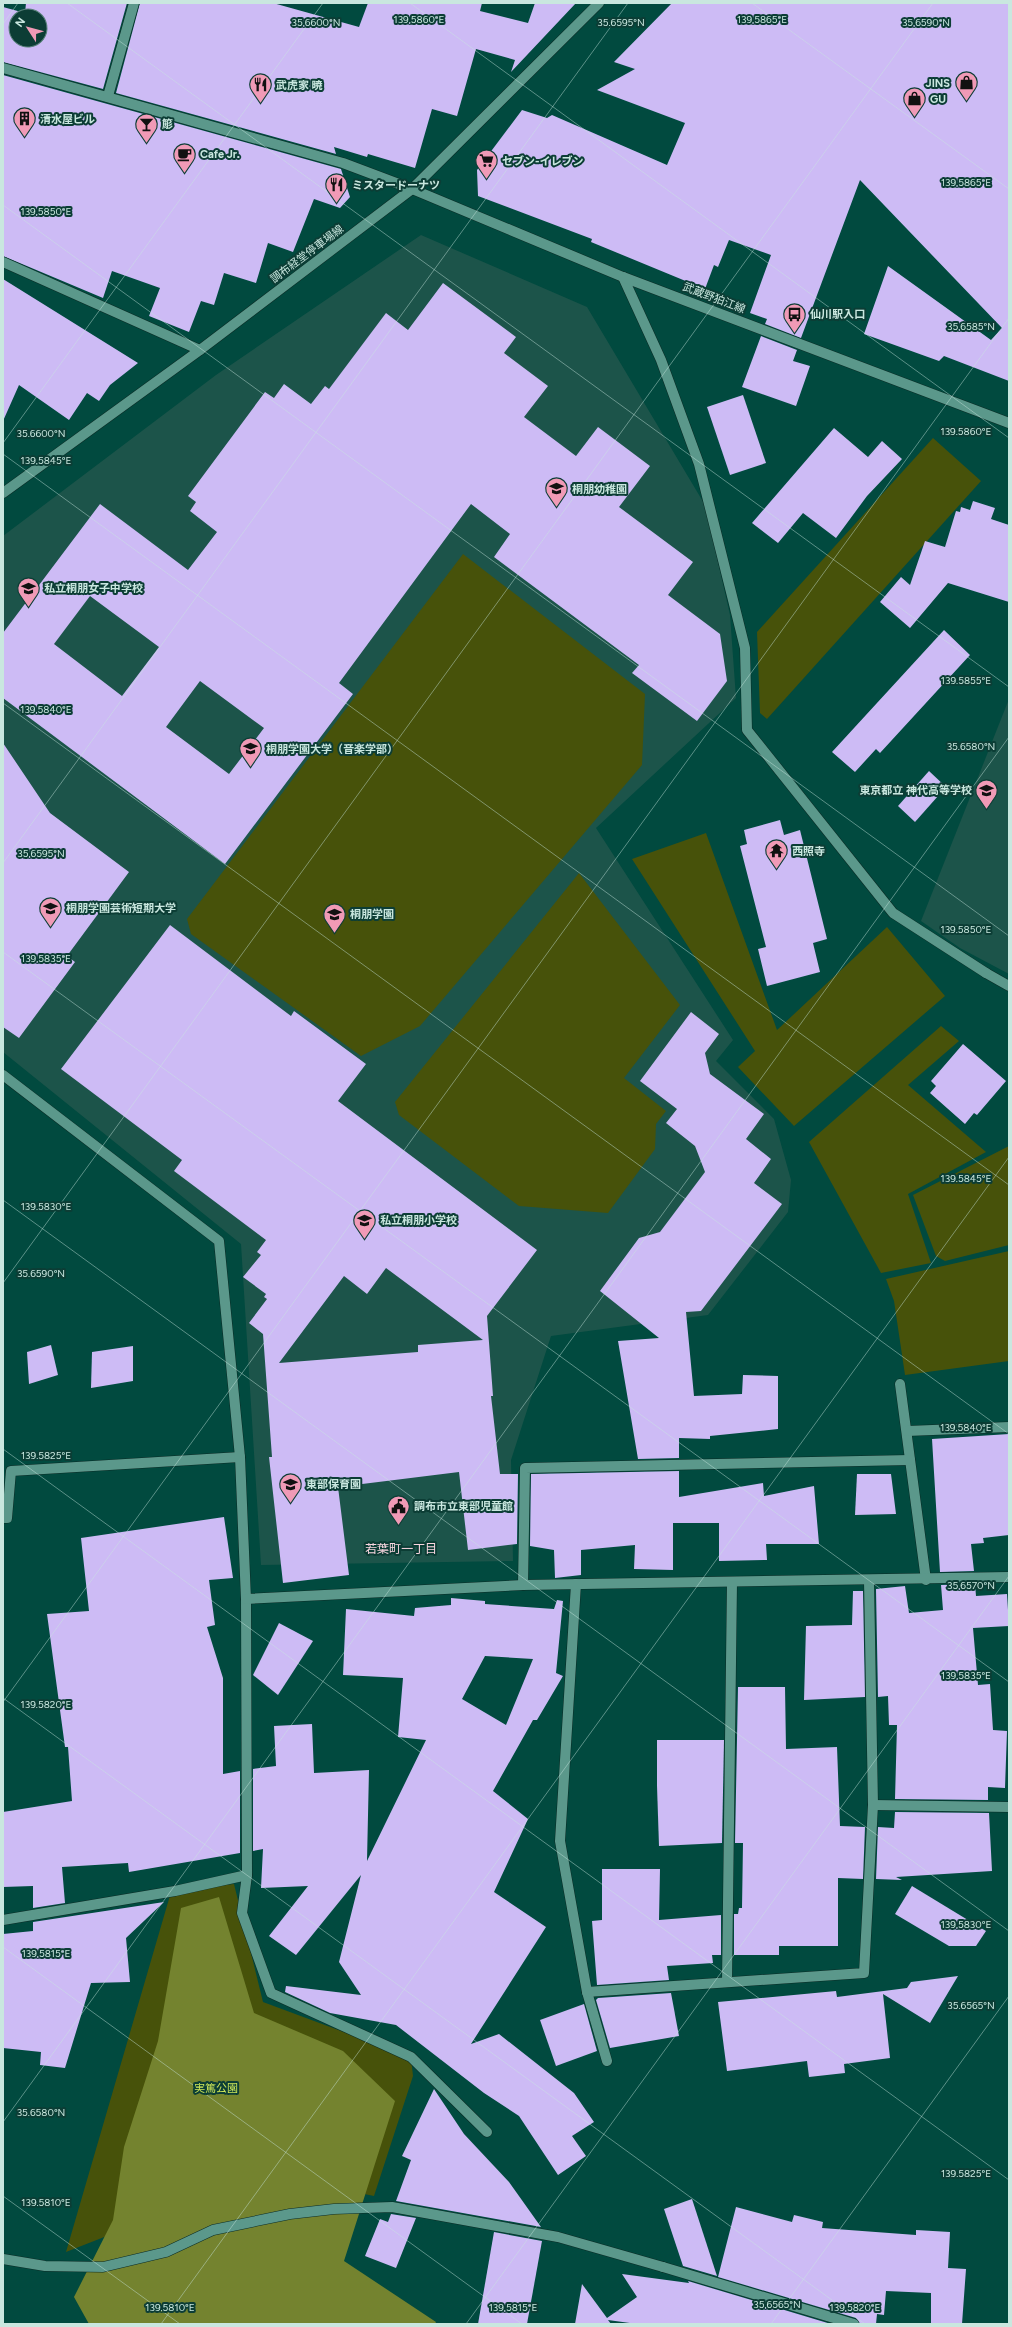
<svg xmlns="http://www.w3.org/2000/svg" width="1012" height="2327" font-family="Figtree,'Noto Sans JP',sans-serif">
	<rect width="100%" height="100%" fill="#014a3f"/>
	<g fill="#1c544a">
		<polygon points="421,235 587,307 705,505 730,615 736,698 596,828 733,1040 716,1061 774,1119 791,1180 788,1212 708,1315 551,1336 511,1460 513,1561 261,1565 241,1244 3,1052 3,536 216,375"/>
		<polygon points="1009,699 1009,974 960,948 921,921"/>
	</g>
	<g fill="#47520a">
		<polygon points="933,438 981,481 767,719 760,713 757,632"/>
		<polygon points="463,554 645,694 642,765 420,1026 361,1056 191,934 187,919"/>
		<polygon points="706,833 777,1030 887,927 945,996 794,1126 738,1067 755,1051 632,859"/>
		<polygon points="579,873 680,1005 624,1078 666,1111 656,1124 655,1149 608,1213 519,1206 399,1115 395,1102"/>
		<polygon points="941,1026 959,1041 908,1085 986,1152 908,1194 931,1263 881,1273 809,1142"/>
		<polygon points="1009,1146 1009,1245 945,1261 936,1256 913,1195"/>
		<polygon points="1009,1251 1009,1361 905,1375 894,1301 886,1279"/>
		<polygon points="234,1884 263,2002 411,2057 413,2076 374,2196 265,2174 66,2252 171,1892"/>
	</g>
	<polygon fill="#74832f" points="219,1897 254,2013 343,2051 395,2101 344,2261 436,2322 435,2324 89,2324 74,2297 113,2220 124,2147 158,2041 181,1908"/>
	<g fill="#cdbbf5" fill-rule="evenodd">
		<path d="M 26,3 L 127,3 L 103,89 L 3,62 L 3,7 L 25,13 ZM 16,16 L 40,16 L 40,40 L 16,40 Z"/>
		<polygon points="140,3 273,3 359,27 368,3 482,3 480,11 528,23 535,3 576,3 511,72 515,60 476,49 457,116 432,109 415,168 368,154 367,157 334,147 336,154 116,93"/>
		<polygon points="672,3 1009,3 1009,381 944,356 939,361 864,334 888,266 991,340 1002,328 860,180 801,338 765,324 767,319 750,313 771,255 729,240 718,267 714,265 705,289 591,242 592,239 478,196 477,170 522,110 547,118 552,115 667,165 685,123 597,90 635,69 614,62"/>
		<polygon points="3,75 341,169 350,197 340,208 314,199 293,252 268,243 256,283 224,273 214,305 201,301 189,332 149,316 160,288 112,271 103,298 3,256"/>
		<polygon points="3,279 138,363 110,385 99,401 87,393 69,420 19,385 3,421"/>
		<path d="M 443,283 L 516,337 L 504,353 L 548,386 L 524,417 L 576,456 L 598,427 L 650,466 L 619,507 L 693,562 L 668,595 L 720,634 L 727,681 L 697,721 L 632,673 L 639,665 L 494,557 L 510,534 L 471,504 L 339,683 L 353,694 L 225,864 L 3,698 L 3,633 L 100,504 L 188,570 L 217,532 L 190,511 L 196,502 L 188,496 L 265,392 L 274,398 L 284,384 L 311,404 L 325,386 L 329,389 L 386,313 L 408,330 ZM 90,596 L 159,647 L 122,696 L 54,644 ZM 200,681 L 264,728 L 229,774 L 166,727 Z"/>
		<polygon points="761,336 797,350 793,361 810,366 796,406 742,387"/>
		<polygon points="743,395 766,463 730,475 707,407"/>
		<polygon points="834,428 868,457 882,441 902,459 867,496 836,538 803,513 778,543 752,523"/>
		<polygon points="973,501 995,508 991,519 1009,525 1009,602 948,583 910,628 880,602 901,577 910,585 925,541 945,547 956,511 960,512 961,507 970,510"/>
		<polygon points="944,630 970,655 880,753 876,749 855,772 832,752"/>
		<polygon points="3,743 50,813 129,872 67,956 75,962 19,1038 3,1027"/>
		<polygon points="929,771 946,787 915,822 898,806"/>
		<polygon points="780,820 784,835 800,830 827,939 813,943 820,972 767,986 758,949 766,947 740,846 747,844 744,830"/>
		<path d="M 170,925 L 291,1016 L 294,1011 L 366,1064 L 338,1101 L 537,1250 L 487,1316 L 493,1396 L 491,1396 L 500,1474 L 518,1474 L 517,1544 L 468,1550 L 459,1472 L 338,1487 L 349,1575 L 283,1583 L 269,1457 L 272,1457 L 263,1334 L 249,1323 L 267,1299 L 264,1297 L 266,1294 L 243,1277 L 261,1255 L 257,1252 L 266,1240 L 174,1171 L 182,1160 L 61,1069 ZM 386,1268 L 483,1340 L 418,1345 L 418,1352 L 279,1363 L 344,1276 L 367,1294 Z"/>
		<polygon points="691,1012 719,1034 705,1053 710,1074 764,1114 746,1139 771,1159 754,1183 782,1204 701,1311 686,1312 694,1396 742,1394 743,1375 778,1376 778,1429 710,1436 710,1439 679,1438 679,1458 638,1459 618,1341 659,1338 600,1291 639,1238 660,1232 705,1172 695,1146 666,1123 677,1109 640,1081"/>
		<polygon points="963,1044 1006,1081 977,1115 974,1113 965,1124 930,1093 936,1086 931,1081"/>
		<polygon points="51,1345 58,1375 29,1384 27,1352"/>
		<polygon points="133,1346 133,1381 91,1388 92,1352"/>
		<polygon points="1009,1434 1009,1535 983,1538 984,1543 971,1544 974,1571 940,1572 932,1439"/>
		<polygon points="679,1471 679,1497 763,1483 764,1496 814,1486 819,1544 766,1544 767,1560 719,1561 719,1523 673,1523 673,1570 634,1569 635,1545 581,1550 581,1575 555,1578 554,1550 530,1546 531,1474"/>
		<polygon points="857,1474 891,1474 896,1514 855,1515"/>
		<polygon points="224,1517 233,1578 209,1580 215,1625 207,1627 223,1678 223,1774 240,1771 240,1853 129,1872 128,1863 62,1867 65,1903 33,1908 33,1886 3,1887 3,1812 72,1801 68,1747 65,1747 47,1614 89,1611 81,1538"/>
		<polygon points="975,1584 976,1596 1007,1594 1009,1626 973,1628 978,1685 990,1684 993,1730 1007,1731 1005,1788 988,1787 988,1800 895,1799 897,1725 889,1725 888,1696 878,1697 876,1589 905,1586 909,1613 943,1610 941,1585"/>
		<polygon points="853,1591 863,1591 865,1697 804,1700 806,1626 852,1625"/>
		<path d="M 451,1598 L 485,1601 L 485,1604 L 554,1609 L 557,1600 L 563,1601 L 556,1673 L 563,1676 L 537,1720 L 533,1720 L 493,1791 L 528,1819 L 494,1892 L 546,1927 L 471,2044 L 499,2034 L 574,2093 L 594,2122 L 572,2136 L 586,2156 L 558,2175 L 519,2116 L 484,2093 L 396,2025 L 330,2013 L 285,1992 L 286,1986 L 361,1995 L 339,1962 L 361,1875 L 296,1955 L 269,1936 L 308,1886 L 261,1888 L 263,1849 L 253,1851 L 253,1769 L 276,1766 L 274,1726 L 312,1724 L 314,1773 L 369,1770 L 367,1861 L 426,1740 L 398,1737 L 403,1678 L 343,1675 L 346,1609 L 414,1616 L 415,1608 L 451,1605 ZM 485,1656 L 533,1659 L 506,1725 L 462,1699 Z"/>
		<polygon points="279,1623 313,1641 278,1695 253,1675"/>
		<polygon points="738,1687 785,1687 786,1749 837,1747 840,1826 865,1827 863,1879 838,1878 838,1946 779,1946 779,1955 734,1955 734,1914 738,1914 739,1908 742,1908 743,1843 735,1843"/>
		<polygon points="657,1740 724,1740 722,1843 659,1846 657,1786"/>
		<polygon points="895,1812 989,1813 992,1871 896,1877 902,1880 876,1879 878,1827 894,1828"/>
		<polygon points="602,1869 660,1869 659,1920 721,1915 721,1955 712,1955 713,1963 667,1966 669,1980 597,1985 592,1921 602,1920"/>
		<polygon points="912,1886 986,1931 976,1946 949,1946 895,1914"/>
		<polygon points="164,1902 126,1938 130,1982 91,1983 65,2068 40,2065 41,2052 3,2048 3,1934 33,1931 33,1922"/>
		<polygon points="958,1976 930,2023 883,1994 890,2058 844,2064 845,2073 809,2077 807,2061 727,2071 718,2002 836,1991 837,1997 907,1988 911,1982"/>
		<polygon points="671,1993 679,2036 610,2048 596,2000 598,1998"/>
		<polygon points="584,2004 597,2051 556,2066 540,2020"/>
		<polygon points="434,2089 464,2134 509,2182 541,2227 396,2201 411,2160 402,2156"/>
		<polygon points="692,2199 717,2276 683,2266 664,2209"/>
		<polygon points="736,2207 792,2222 794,2215 823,2222 822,2228 916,2235 916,2230 950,2232 948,2268 966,2269 962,2324 931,2324 931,2293 886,2291 884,2315 877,2314 876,2324 860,2324 856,2318 718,2277"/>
		<polygon points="391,2214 416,2218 396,2268 365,2256 380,2219 388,2222"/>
		<polygon points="494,2232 542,2241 527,2324 478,2324"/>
		<polygon points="622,2274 689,2283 688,2281 831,2324 637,2324 608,2320 611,2324 575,2324 582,2284 607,2318 637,2297"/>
	</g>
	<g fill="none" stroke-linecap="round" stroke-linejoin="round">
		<defs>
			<g id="lane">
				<polyline points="3,262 200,350"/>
				<polyline points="623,277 661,360 699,464 745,648 747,730 893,913 986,973"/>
				<polyline points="3,1518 7,1518 11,1471 240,1457"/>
				<polyline points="247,1875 242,1913 271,1993 411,2057 487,2132"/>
				<polyline points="727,1982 732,1582"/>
				<polyline points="587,1992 607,2061"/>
				<polyline points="3,2259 45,2266 103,2267 166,2252 213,2230 290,2214 334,2209 392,2207 558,2237 663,2267"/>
			</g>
			<g id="street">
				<polyline points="3,68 343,163 412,189"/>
				<polyline points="108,96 134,3"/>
				<polyline points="986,973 1009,986"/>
				<polyline points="3,1075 219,1241 240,1457 246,1599 247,1875 175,1891 3,1920"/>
				<polyline points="900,1384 926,1580"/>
				<polyline points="907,1431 1009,1427"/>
				<polyline points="576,1584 560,1841 587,1992 864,1973 873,1805 869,1581"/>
				<polyline points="523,1585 525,1468 910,1460"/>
				<polyline points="246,1599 523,1585 1009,1577"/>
				<polyline points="873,1805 1009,1807"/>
				<polyline points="663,2267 854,2324"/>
			</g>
			<g id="secondary">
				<polyline points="412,189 623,277 1009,423"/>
				<polyline points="3,493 200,350 412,189 599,3"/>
			</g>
		</defs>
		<use href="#lane" stroke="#0b2c26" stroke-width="11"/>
		<use href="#street" stroke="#0b2c26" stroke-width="11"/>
		<use href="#secondary" stroke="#0b2c26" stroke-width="11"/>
		<use href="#lane" stroke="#5b988b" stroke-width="10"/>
		<use href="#street" stroke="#5b988b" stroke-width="10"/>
		<use href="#secondary" stroke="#5b988b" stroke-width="10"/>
	</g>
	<path fill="none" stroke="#c9e7df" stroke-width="1" stroke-opacity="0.45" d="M 67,3 L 1009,687M 410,3 L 1009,438M 752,3 L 1009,189M 3,24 L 18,3M 3,205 L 1009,936M 3,443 L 323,3M 3,454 L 1009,1185M 3,703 L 1009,1434M 3,863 L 628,3M 3,952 L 1009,1682M 3,1200 L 1009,1931M 3,1283 L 933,3M 3,1449 L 1009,2180M 3,1698 L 865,2324M 3,1702 L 1009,318M 3,1947 L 522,2324M 3,2122 L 1009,737M 3,2196 L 180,2324M 161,2324 L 1009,1157M 466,2324 L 1009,1576M 771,2324 L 1009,1996"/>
	<defs>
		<symbol id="shop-pin" viewBox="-11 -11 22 30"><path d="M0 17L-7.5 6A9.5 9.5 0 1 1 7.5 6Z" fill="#f09ab6" stroke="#0c3d35"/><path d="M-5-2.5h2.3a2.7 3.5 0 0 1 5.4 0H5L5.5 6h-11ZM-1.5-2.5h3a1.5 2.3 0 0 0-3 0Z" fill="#111"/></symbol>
		<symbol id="restaurant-pin" viewBox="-11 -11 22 30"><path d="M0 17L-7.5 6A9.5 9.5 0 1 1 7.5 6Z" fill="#f09ab6" stroke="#0c3d35"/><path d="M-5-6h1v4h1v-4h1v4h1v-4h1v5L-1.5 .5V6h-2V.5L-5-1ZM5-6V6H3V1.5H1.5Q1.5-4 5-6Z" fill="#111"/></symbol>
		<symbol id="building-pin" viewBox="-11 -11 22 30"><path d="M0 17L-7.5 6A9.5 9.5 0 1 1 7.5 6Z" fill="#f09ab6" stroke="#0c3d35"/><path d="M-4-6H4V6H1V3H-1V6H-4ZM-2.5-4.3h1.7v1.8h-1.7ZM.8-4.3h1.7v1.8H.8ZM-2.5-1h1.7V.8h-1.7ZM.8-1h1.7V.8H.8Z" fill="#111"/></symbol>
		<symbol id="bar-pin" viewBox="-11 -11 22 30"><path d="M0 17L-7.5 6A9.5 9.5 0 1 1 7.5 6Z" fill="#f09ab6" stroke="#0c3d35"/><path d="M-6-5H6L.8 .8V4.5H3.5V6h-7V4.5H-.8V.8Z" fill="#111"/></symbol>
		<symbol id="cafe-pin" viewBox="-11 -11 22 30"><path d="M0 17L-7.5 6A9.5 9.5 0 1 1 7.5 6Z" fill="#f09ab6" stroke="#0c3d35"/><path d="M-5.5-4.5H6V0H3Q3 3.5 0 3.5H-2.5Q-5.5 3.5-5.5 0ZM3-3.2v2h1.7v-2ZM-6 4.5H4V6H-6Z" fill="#111"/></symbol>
		<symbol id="supermarket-pin" viewBox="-11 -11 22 30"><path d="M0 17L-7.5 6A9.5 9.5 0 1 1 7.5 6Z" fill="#f09ab6" stroke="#0c3d35"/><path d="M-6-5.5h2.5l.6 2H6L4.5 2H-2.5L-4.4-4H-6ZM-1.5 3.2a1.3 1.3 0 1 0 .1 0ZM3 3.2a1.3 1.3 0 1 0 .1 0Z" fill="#111"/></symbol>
		<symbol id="bus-pin" viewBox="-11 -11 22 30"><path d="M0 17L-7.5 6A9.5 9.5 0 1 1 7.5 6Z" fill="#f09ab6" stroke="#0c3d35"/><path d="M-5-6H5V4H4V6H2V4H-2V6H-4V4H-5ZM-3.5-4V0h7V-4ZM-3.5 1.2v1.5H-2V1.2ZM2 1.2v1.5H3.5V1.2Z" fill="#111"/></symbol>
		<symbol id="school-pin" viewBox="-11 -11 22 30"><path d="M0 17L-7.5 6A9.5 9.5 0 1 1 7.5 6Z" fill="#f09ab6" stroke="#0c3d35"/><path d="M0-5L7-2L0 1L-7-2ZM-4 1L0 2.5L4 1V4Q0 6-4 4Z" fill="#111"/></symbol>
		<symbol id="university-pin" viewBox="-11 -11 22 30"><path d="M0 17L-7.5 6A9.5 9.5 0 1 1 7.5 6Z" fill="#f09ab6" stroke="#0c3d35"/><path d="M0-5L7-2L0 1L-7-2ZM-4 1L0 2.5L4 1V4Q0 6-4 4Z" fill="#111"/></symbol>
		<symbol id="temple-pin" viewBox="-11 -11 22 30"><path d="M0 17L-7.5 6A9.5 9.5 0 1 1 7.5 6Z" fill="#f09ab6" stroke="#0c3d35"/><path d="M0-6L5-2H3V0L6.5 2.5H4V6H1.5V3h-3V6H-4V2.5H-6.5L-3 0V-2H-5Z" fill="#111"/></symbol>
		<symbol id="civic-pin" viewBox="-11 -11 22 30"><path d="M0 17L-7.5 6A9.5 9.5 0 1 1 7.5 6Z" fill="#f09ab6" stroke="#0c3d35"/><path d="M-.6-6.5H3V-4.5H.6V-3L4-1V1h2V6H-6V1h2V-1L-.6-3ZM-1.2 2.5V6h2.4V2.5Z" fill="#111"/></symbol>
	</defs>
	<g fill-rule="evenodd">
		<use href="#shop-pin" x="954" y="70" width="25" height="34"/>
		<use href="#restaurant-pin" x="248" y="72" width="25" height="34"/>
		<use href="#shop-pin" x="902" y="86" width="25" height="34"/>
		<use href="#building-pin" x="12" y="106" width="25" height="34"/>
		<use href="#bar-pin" x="134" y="112" width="25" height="34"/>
		<use href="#cafe-pin" x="172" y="142" width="25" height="34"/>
		<use href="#supermarket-pin" x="474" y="148" width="25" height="34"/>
		<use href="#restaurant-pin" x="324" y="172" width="25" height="34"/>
		<use href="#bus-pin" x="782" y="302" width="25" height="34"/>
		<use href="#school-pin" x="544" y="476" width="25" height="34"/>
		<use href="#school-pin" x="16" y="576" width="25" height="34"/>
		<use href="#university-pin" x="238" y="736" width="25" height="34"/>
		<use href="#school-pin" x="974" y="778" width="25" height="34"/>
		<use href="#temple-pin" x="764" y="838" width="25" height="34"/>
		<use href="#university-pin" x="38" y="896" width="25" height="34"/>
		<use href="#school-pin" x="322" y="902" width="25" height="34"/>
		<use href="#school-pin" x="352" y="1208" width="25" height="34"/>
		<use href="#school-pin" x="278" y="1472" width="25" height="34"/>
		<use href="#civic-pin" x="386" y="1494" width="25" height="34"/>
	</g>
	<g text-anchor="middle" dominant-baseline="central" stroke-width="4" stroke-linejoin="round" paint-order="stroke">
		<g font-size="11" font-weight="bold" fill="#c9e7df" stroke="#0c3d35" text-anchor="start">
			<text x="950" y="83" text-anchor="end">JINS</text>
			<text x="276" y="85">武虎家 暁</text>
			<text x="930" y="99">GU</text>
			<text x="40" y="119">清水屋ビル</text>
			<text x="162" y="124">簓</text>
			<text x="200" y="154">Cafe Jr.</text>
			<text x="502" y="161">セブン-イレブン</text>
			<text x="352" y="185">ミスタードーナツ</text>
			<text x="810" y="314">仙川駅入口</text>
			<text x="572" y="489">桐朋幼稚園</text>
			<text x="44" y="588">私立桐朋女子中学校</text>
			<text x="266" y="749">桐朋学園大学（音楽学部）</text>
			<text x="972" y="790" text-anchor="end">東京都立 神代高等学校</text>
			<text x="792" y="851">西照寺</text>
			<text x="66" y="908">桐朋学園芸術短期大学</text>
			<text x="350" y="914">桐朋学園</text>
			<text x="380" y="1220">私立桐朋小学校</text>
			<text x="306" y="1484">東部保育園</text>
			<text x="414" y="1506">調布市立東部児童館</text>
		</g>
		<g font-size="11" fill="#c9e7df" stroke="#0c3d35">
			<text transform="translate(307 254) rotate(-37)">調布経堂停車場線</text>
			<text transform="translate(714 298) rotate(21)">武蔵野狛江線</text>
		</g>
		<g font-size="11" fill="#cde659" stroke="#0c3d35">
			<text x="216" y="2088">実篤公園</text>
		</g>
		<g font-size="12" fill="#f8d6e0" stroke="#0c3d35">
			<text x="401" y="1549">若葉町一丁目</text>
		</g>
	</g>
	<g font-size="10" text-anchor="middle" fill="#c9e7df" stroke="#0c3d35" stroke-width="4" stroke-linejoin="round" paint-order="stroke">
		<text x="419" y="23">139.5860°E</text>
		<text x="762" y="23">139.5865°E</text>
		<text x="926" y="26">35.6590°N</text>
		<text x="316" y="26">35.6600°N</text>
		<text x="621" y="26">35.6595°N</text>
		<text x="966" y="186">139.5865°E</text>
		<text x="46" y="215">139.5850°E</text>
		<text x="971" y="330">35.6585°N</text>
		<text x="966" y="435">139.5860°E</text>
		<text x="41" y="437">35.6600°N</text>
		<text x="46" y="464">139.5845°E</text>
		<text x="966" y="684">139.5855°E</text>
		<text x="46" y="713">139.5840°E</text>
		<text x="971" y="750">35.6580°N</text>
		<text x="41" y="857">35.6595°N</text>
		<text x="966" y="933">139.5850°E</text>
		<text x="46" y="962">139.5835°E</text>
		<text x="966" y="1182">139.5845°E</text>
		<text x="46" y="1210">139.5830°E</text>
		<text x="41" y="1277">35.6590°N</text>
		<text x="966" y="1431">139.5840°E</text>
		<text x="46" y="1459">139.5825°E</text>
		<text x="971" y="1589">35.6570°N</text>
		<text x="966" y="1679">139.5835°E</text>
		<text x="46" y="1708">139.5820°E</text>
		<text x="966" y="1928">139.5830°E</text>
		<text x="46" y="1957">139.5815°E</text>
		<text x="971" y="2009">35.6565°N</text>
		<text x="41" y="2116">35.6580°N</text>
		<text x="966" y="2177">139.5825°E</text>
		<text x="46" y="2206">139.5810°E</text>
		<text x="777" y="2308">35.6565°N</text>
		<text x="170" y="2311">139.5810°E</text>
		<text x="513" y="2311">139.5815°E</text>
		<text x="855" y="2311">139.5820°E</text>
	</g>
	<rect width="1012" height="2327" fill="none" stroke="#c9e7df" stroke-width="8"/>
	<g transform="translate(28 28) rotate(306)"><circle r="19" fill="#0c3d35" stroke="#588179"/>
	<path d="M0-3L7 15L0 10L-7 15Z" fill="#f09ab6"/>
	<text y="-6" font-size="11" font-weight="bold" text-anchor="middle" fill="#c9e7df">N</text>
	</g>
</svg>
